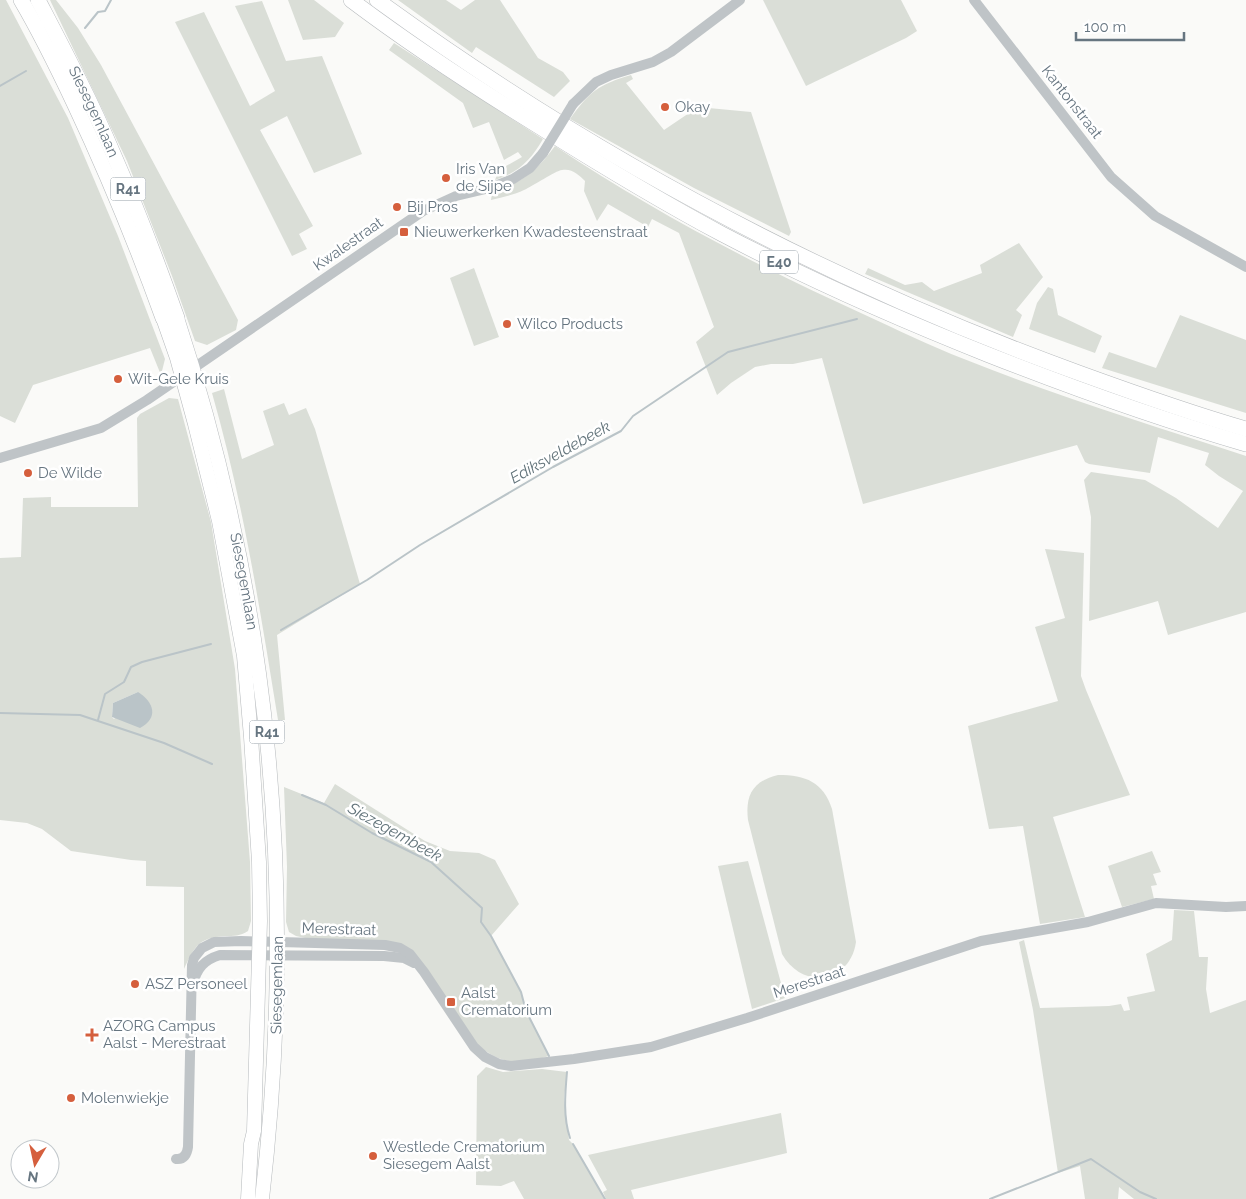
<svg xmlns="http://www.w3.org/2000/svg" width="1246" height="1199" font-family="Raleway,sans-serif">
	<rect width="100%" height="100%" fill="#fafaf8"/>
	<g fill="#daded7" fill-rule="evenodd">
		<polygon points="0,0 6,0 68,118 118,236 165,359 161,375 150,348 33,385 15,423 0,416"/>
		<polygon points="50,0 56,0 78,28 101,65 238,320 236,330 207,345 195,341 172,276 127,161"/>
		<polygon points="288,0 314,0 344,23 335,37 303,40"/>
		<polygon points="398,0 446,0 461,10 475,0 500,0 538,58 563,72 570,81 554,97 476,47 472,53"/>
		<polygon points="763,0 901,0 917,31 906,38 806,86"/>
		<polygon points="262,1 286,61 322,56 362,154 314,173 287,116 260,130 313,226 299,234 307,249 292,256 175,22 204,12 250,106 275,91 235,6"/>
		<path d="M 394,43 L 543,139 C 531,160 518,173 495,180 L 499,170 L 522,157 L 518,152 L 504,160 L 489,122 L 473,128 L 463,103 L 389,50 Z"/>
		<path d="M 631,75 L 633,79 L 626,83 L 664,130 L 698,107 L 751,112 L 791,232 L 789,236 L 694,188 L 570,119 C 590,91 598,85 631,75 Z"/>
		<path d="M 555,146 C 652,211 757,266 863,314 C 896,329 930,346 964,359 C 1056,396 1151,425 1246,456 L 1246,612 L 1168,635 L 1158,601 L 1089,621 L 1091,517 L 1084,480 L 1091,472 L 1145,480 L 1176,498 L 1218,528 L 1243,491 L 1219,476 L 1205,465 L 1209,453 L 1158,437 L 1150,473 L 1089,464 L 1085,462 L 1077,445 L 863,504 L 822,358 L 793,364 L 771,364 L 755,367 L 731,383 L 717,395 L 696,342 L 714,327 L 679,233 L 652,219 L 648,227 L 608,204 L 597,221 L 584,191 L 585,181 C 579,175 572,168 562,170 C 555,171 533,186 524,190 C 514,195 502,197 491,200 L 492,193 C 521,183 537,171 555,146 Z"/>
		<polygon points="1019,243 1043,277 1016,310 1022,315 1013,337 865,274 868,268 905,285 922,282 934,291 982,273 980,265"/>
		<polygon points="474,268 499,337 474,346 450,278"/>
		<polygon points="1048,287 1053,289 1058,315 1102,336 1095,353 1029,329 1037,303"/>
		<polygon points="1180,315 1246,340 1246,413 1102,368 1109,352 1156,368"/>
		<path d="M 224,389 L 242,459 L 274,445 L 263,411 L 284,403 L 289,415 L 306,408 L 315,429 L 360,584 L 277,635 L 285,720 L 278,720 C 260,609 243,501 212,393 Z"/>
		<path d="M 169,398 L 178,399 L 211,522 L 235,669 L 250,862 L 251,921 L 248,931 C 240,936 234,936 225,936 C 198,938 195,946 184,969 L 184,887 L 146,886 L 146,861 L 131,860 L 71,851 L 42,829 L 27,823 L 0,820 L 0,558 L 21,557 L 23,498 L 51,497 L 51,507 L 138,507 L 137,418 L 140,414 ZM 138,692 L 114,719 L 112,717 L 113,703 Z"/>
		<polygon points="1045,549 1084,553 1081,676 1086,690 1130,795 1053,817 1085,917 1040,924 1023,826 989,829 968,726 1058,701 1035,627 1065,618"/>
		<path d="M 778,775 C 806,775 823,782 832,809 L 856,942 C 850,983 803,991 782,954 L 748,820 C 745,795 753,781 778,775 Z"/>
		<path d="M 335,784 L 425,841 L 450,851 L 479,853 L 495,860 L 519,904 L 491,936 L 521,992 L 526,1011 L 549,1056 C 520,1065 500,1065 477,1044 L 413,951 L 305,938 L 296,936 L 289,932 L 286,922 L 287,867 L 284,787 L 324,803 Z"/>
		<polygon points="1152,851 1161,872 1153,874 1157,885 1151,886 1154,899 1122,907 1108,866"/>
		<polygon points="748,861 785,998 752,1009 718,866"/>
		<polygon points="1174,910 1194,911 1199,957 1208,957 1206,989 1210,1013 1246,1000 1246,1199 1134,1199 1119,1187 1118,1199 1085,1199 1080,1166 1058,1173 1033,1010 1019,942 1024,940 1040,1008 1109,1006 1121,1004 1124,1011 1130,1010 1127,997 1155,991 1146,954 1172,940"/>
		<polygon points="486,1067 503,1072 542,1069 567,1072 564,1099 569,1140 573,1144 605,1199 524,1199 514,1181 501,1186 476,1185 477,1076"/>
		<polygon points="781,1113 787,1153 631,1190 634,1199 606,1199 603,1192 607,1190 588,1155"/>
	</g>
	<path fill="#bac4c8" d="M 138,692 C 154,702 159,718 140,728 L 112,717 L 113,703 Z"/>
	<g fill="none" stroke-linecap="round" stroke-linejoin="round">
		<g stroke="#bac4c8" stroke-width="2">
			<polyline points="85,28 98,12 105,11 111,0"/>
			<polyline points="0,86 26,71"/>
			<polyline points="281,630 367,580 420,545 553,467 621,431 633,416 728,352 857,319"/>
			<polyline points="0,713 80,715 164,743 212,764"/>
			<polyline points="98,720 105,694 124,682 131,667 142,662 211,644"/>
			<polyline points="302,795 326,805 372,833 431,862 482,908 481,922 491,936 521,992 526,1011 549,1056"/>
			<path d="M 567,1072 C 565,1094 563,1117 570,1138"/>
			<polyline points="573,1144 605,1199"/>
			<polyline points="990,1199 1091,1159 1140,1192 1156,1199"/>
		</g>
		<defs>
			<g id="trunk">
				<polyline points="163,318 177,358 195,424 219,521 244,656 251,737 259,862 260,921 254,1131 251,1144 248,1199"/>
				<path id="s1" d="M 177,318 C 272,608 297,896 262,1199"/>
			</g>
			<g id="motorway">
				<path d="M 21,0 C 41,34 58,69 75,105 C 108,175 137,246 163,318"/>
				<path id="s2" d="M 38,0 C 64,50 90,99 112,151 C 136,206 157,261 177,318"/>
				<path d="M 351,0 C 412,46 475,87 540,127 C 599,164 660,201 722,234 C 808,279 898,319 989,355 C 1073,388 1159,419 1246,444"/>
				<path d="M 377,0 C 594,158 827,282 1079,373 C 1134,393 1190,413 1246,429"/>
			</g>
		</defs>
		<use href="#trunk" stroke="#b5b9bc" stroke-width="15"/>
		<use href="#motorway" stroke="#b5b9bc" stroke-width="16"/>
		<g stroke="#bfc4c7" stroke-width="10">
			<polyline points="974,0 1111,177 1155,216 1246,267"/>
			<polyline points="573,104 596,82 611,75 653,62 671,52 740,0"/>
			<polyline points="0,458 101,428 147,400 423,211 456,196 490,188 513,179 530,168 543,153"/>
			<path d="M 193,984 C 197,968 204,960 220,955 L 384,956 L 404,958 L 414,963"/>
			<path d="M 176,1159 C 184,1160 187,1154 188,1147 L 192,965 L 194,958 L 202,948 L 214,942 L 241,941 L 385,945 L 400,948 L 410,954 L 424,972 L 474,1047 L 485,1057 L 499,1064 L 511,1066 L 574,1059 L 651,1047 L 747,1018 L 981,941 L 1088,922 L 1156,903 L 1226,907 L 1246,906"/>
		</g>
		<use href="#trunk" stroke="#fff" stroke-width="14"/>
		<use href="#motorway" stroke="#fff" stroke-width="15"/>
		<polyline stroke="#bfc4c7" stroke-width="10" points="543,153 573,104"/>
	</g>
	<g fill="#d55f3d" stroke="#fff" stroke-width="2">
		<circle cx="665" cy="107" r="5"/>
		<circle cx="446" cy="178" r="5"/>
		<circle cx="397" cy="207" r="5"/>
		<rect x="399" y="227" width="10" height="10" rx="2.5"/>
		<circle cx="507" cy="324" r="5"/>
		<circle cx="118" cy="379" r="5"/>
		<circle cx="28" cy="473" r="5"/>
		<circle cx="135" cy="984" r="5"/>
		<rect x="446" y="997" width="10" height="10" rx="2.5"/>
		<path d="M89.5 1027.5h5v5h5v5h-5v5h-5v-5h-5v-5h5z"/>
		<circle cx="71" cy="1098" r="5"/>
		<circle cx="373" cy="1156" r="5"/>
	</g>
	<g text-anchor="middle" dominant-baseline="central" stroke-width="5" stroke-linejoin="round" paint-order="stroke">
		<g fill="#fff" stroke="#949ea6" stroke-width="1">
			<rect x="110.5" y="177.5" width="35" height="23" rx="4"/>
			<rect x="760" y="250.5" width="38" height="23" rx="4"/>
			<rect x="249.5" y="720.5" width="35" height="23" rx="4"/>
		</g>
		<g font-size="14" font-weight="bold" fill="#667580">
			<text x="128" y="189">R41</text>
			<text x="779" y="262">E40</text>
			<text x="267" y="732">R41</text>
		</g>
		<g font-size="15" fill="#667580" stroke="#fff">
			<text transform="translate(1072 102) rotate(52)">Kantonstraat</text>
			<text stroke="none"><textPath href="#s2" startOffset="125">Siesegemlaan</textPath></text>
			<text transform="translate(348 244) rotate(-35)">Kwalestraat</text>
			<text stroke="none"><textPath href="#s1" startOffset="272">Siesegemlaan</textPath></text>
			<text transform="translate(339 929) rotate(2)">Merestraat</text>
			<text transform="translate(809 982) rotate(-18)">Merestraat</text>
			<text transform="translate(277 985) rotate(-89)">Siesegemlaan</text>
		</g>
		<g font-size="15" fill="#667580" stroke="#fff" text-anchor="start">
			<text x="675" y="107">Okay</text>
			<text x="456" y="169">Iris Van<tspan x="456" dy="17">de Sijpe</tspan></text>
			<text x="407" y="207">Bij Pros</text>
			<text x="414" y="232">Nieuwerkerken Kwadesteenstraat</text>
			<text x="517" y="324">Wilco Products</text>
			<text x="128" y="379">Wit-Gele Kruis</text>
			<text x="38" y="473">De Wilde</text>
			<text x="145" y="984">ASZ Personeel</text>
			<text x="461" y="993">Aalst<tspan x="461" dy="17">Crematorium</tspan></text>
			<text x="103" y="1026">AZORG Campus<tspan x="103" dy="17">Aalst - Merestraat</tspan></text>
			<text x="81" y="1098">Molenwiekje</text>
			<text x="383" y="1147">Westlede Crematorium<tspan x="383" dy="17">Siesegem Aalst</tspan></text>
		</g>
		<g font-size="16" font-style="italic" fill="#62737a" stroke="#fff">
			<text transform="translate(560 452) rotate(-29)">Ediksveldebeek</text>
			<text transform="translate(395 832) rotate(29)">Siezegembeek</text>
		</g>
	</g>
	<g transform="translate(35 1164) rotate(189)"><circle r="24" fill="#ffffff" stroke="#c2c8cc"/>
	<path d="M0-4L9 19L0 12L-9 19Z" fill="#d55f3d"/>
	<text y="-8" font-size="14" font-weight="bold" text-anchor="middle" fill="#667580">N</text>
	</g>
	<path d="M1076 32v8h108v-8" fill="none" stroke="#667580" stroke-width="2.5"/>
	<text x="1084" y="32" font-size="15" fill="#667580" stroke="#ffffff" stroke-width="4" paint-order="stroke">100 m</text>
</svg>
